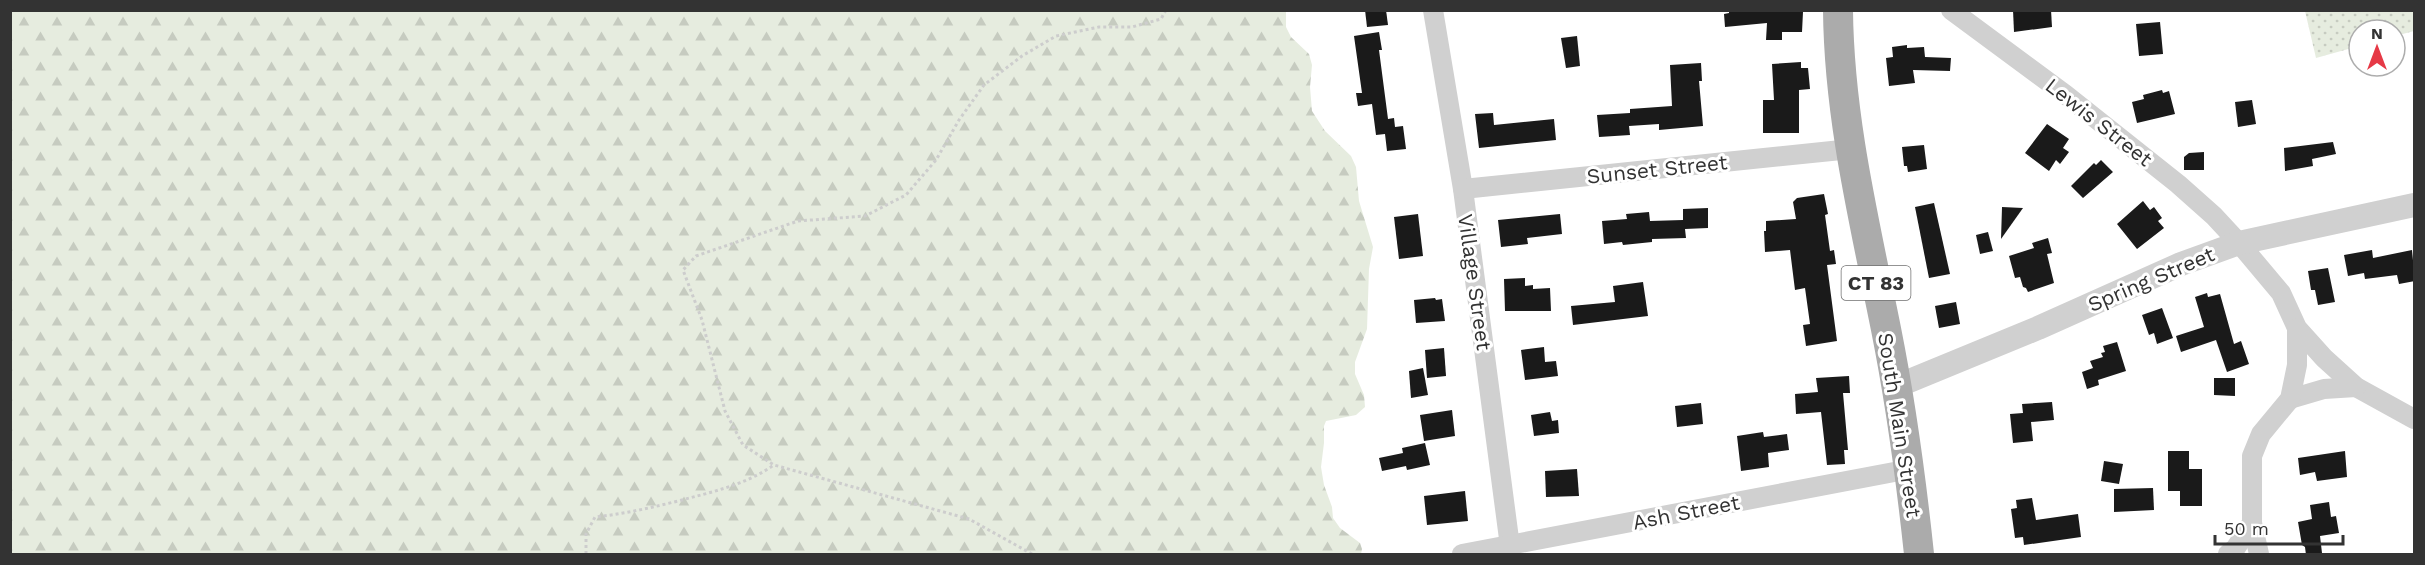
<svg xmlns="http://www.w3.org/2000/svg" width="2425" height="565" font-family="'Work Sans',sans-serif">
	<defs>
		<pattern id="grass-dots" width="8" height="8" patternUnits="userSpaceOnUse" patternTransform="scale(1.5)"><rect width="8" height="8" fill="#e6ecdf"/><path d="M2 2h.1M6 6h.1" fill="none" stroke="#c6cbc0" stroke-width="1.8" stroke-linecap="round"/></pattern>
		<pattern id="forest-firs" width="22" height="20" patternUnits="userSpaceOnUse" patternTransform="scale(1.5)"><rect width="22" height="20" fill="#e6ecdf"/><path d="M5 1l3.5 6h-7zM16 11l3.5 6h-7z" fill="#c6cbc0"/></pattern>
	</defs>
	<rect width="100%" height="100%" fill="#fff"/>
	<polygon fill="url(#grass-dots)" points="2305,11 2414,11 2414,31 2395,36 2395,30 2359,30 2359,46 2316,58"/>
	<polygon fill="url(#forest-firs)" points="10,11 1286,11 1286,27 1291,37 1309,54 1312,65 1310,87 1312,111 1325,131 1351,156 1356,167 1359,201 1373,247 1369,269 1367,329 1355,362 1355,374 1364,395 1365,407 1356,415 1326,421 1324,426 1324,443 1321,467 1324,485 1332,507 1333,518 1340,528 1360,543 1362,549 1361,554 11,554"/>
	<g fill="#1a1a1a">
		<polygon points="1365,10 1386,10 1388,25 1367,27"/>
		<polygon points="1729,10 1803,12 1802,32 1782,32 1782,40 1766,40 1767,23 1725,27 1724,14 1729,13"/>
		<polygon points="2013,10 2051,10 2052,27 2014,32"/>
		<polygon points="2160,22 2163,54 2139,56 2136,24"/>
		<polygon points="1379,32 1382,50 1379,50 1388,119 1394,118 1395,127 1403,126 1406,149 1387,151 1385,134 1376,135 1372,104 1358,106 1356,93 1362,93 1354,36"/>
		<polygon points="1577,36 1580,66 1566,68 1561,38"/>
		<polygon points="1907,45 1907,48 1924,47 1925,57 1951,58 1950,71 1913,70 1915,83 1889,86 1886,58 1893,57 1892,47"/>
		<polygon points="1801,62 1801,68 1808,68 1810,89 1799,90 1799,133 1763,133 1763,100 1774,100 1772,64"/>
		<polygon points="1701,63 1702,81 1699,81 1703,126 1659,130 1659,124 1629,126 1630,135 1599,137 1597,115 1630,113 1630,109 1672,106 1670,65"/>
		<polygon points="2162,90 2163,93 2169,91 2175,114 2137,123 2132,102 2144,99 2143,95"/>
		<polygon points="2252,100 2256,124 2238,127 2235,102"/>
		<polygon points="1493,113 1494,125 1554,119 1556,140 1479,148 1475,114"/>
		<polygon points="2047,124 2069,139 2063,148 2069,152 2060,164 2056,160 2049,171 2025,153"/>
		<polygon points="2333,142 2336,154 2312,159 2313,166 2285,171 2284,148"/>
		<polygon points="1924,145 1927,169 1908,172 1907,166 1904,166 1902,147"/>
		<polygon points="2204,152 2204,170 2184,170 2184,157 2189,153"/>
		<polygon points="2101,160 2113,172 2083,198 2071,186 2094,163 2096,165"/>
		<polygon points="1824,194 1828,214 1825,215 1830,251 1834,250 1836,264 1827,265 1837,341 1806,346 1803,325 1810,324 1805,288 1795,290 1790,250 1765,252 1764,231 1766,231 1766,221 1796,219 1793,202 1797,198"/>
		<polygon points="2143,201 2150,210 2154,207 2162,218 2158,221 2164,228 2137,249 2117,224"/>
		<polygon points="1934,203 1950,274 1929,278 1915,207"/>
		<polygon points="2002,207 2023,208 2001,239"/>
		<polygon points="1708,208 1708,228 1685,229 1686,238 1652,239 1652,242 1623,245 1622,242 1604,244 1602,221 1627,219 1626,214 1649,212 1650,221 1683,220 1683,209"/>
		<polygon points="1418,214 1423,256 1399,259 1394,217"/>
		<polygon points="1560,214 1562,234 1527,238 1528,244 1501,247 1498,220"/>
		<polygon points="1988,232 1993,251 1980,254 1976,235"/>
		<polygon points="2048,238 2052,253 2047,254 2054,283 2028,292 2026,288 2023,287 2020,277 2015,278 2009,256 2034,248 2032,243"/>
		<polygon points="2372,250 2373,258 2412,250 2415,281 2399,284 2397,275 2365,279 2364,273 2348,276 2344,255"/>
		<polygon points="2328,268 2335,302 2318,305 2315,290 2311,290 2308,271"/>
		<polygon points="1525,278 1525,286 1533,285 1533,289 1550,288 1551,311 1505,311 1504,279"/>
		<polygon points="1643,282 1648,316 1573,325 1571,306 1615,302 1613,286"/>
		<polygon points="2207,293 2208,297 2220,294 2234,344 2241,341 2249,364 2227,372 2216,340 2181,352 2176,336 2204,327 2195,297"/>
		<polygon points="1435,298 1436,300 1442,299 1445,321 1416,323 1414,300"/>
		<polygon points="1956,302 1960,324 1939,328 1935,306"/>
		<polygon points="2162,308 2173,338 2157,344 2154,333 2149,335 2142,315"/>
		<polygon points="2117,342 2126,371 2098,380 2099,385 2087,389 2082,372 2093,368 2090,361 2103,357 2101,353 2105,352 2103,346"/>
		<polygon points="1544,347 1545,362 1556,361 1558,376 1525,380 1521,350"/>
		<polygon points="1444,348 1446,376 1427,378 1425,350"/>
		<polygon points="1423,368 1428,395 1411,398 1409,371"/>
		<polygon points="1849,376 1850,393 1843,393 1848,450 1844,450 1845,464 1827,465 1821,412 1796,414 1795,394 1818,392 1816,378"/>
		<polygon points="2214,378 2235,378 2235,396 2214,395"/>
		<polygon points="2052,402 2054,420 2031,422 2033,441 2013,443 2010,414 2023,413 2022,404"/>
		<polygon points="1701,403 1703,424 1677,427 1675,406"/>
		<polygon points="1452,410 1455,436 1424,441 1420,415"/>
		<polygon points="1550,412 1552,421 1558,420 1559,433 1534,436 1531,415"/>
		<polygon points="1763,432 1764,437 1787,434 1789,450 1768,453 1769,467 1741,471 1737,436"/>
		<polygon points="1425,443 1430,465 1407,470 1406,466 1382,471 1379,458 1403,453 1402,448"/>
		<polygon points="2168,451 2189,451 2189,469 2202,469 2202,506 2180,506 2180,491 2168,491"/>
		<polygon points="2345,451 2347,477 2317,481 2315,472 2300,475 2298,458"/>
		<polygon points="2104,461 2123,464 2119,484 2101,481"/>
		<polygon points="1577,469 1579,496 1546,497 1545,471"/>
		<polygon points="2153,488 2154,510 2114,512 2114,489"/>
		<polygon points="1465,491 1468,521 1427,525 1424,496"/>
		<polygon points="2032,498 2036,520 2078,514 2081,537 2024,545 2023,537 2015,538 2011,509 2017,508 2016,500"/>
		<polygon points="2329,502 2331,517 2336,516 2339,533 2320,536 2322,553 2306,555 2305,547 2302,545 2298,522 2312,519 2310,505"/>
	</g>
	<g fill="none" stroke-linecap="round" stroke-linejoin="round">
		<g stroke="#cdcdcd" stroke-width="3" stroke-dasharray="3 3" stroke-linecap="butt">
			<path d="M 586,554 L 586,534 L 595,517 C 623,514 650,508 678,501 C 712,492 745,485 774,465"/>
			<polyline points="1032,554 969,519 774,465 743,445 725,411 702,320 683,270 696,256 798,221 865,216 906,195 936,160 959,120 984,85 1022,56 1056,36 1099,27 1132,27 1161,19 1166,10"/>
		</g>
		<g stroke="#d0d0d0" stroke-width="20">
			<polyline points="1433,10 1463,189 1511,554"/>
			<polyline points="1951,10 2066,95 2178,184 2214,216 2239,243 2281,293 2297,328 2324,358 2356,387 2414,419"/>
			<polyline points="1463,189 1851,149"/>
			<polyline points="2290,399 2324,389 2356,387"/>
			<polyline points="2252,523 2259,554"/>
			<polyline points="1462,554 1910,469"/>
			<polyline points="2228,554 2235,549 2252,523 2252,456 2261,434 2290,399 2297,365 2297,328"/>
		</g>
		<polyline stroke="#d0d0d0" stroke-width="24" points="1897,386 2038,328 2181,264 2239,243 2414,205"/>
		<path stroke="#ababab" stroke-width="30" d="M 1838,10 C 1839,119 1865,224 1886,329 C 1901,404 1911,479 1919,554"/>
	</g>
	<g text-anchor="middle" dominant-baseline="central" stroke-width="6" stroke-linejoin="round" paint-order="stroke">
		<rect fill="#fff" stroke="#707070" stroke-width="1.5" x="1841.5" y="266" width="69" height="34" rx="4.5"/>
		<g font-size="20" font-weight="bold" fill="#333">
			<text x="1876" y="283">CT 83</text>
		</g>
		<g font-size="21" fill="#333" stroke="#fff">
			<text transform="translate(2099 122) rotate(38)">Lewis Street</text>
			<text transform="translate(1657 169) rotate(-6)">Sunset Street</text>
			<text transform="translate(2151 279) rotate(-23)">Spring Street</text>
			<text transform="translate(1475 282) rotate(82)">Village Street</text>
			<text transform="translate(1900 425) rotate(81)">South Main Street</text>
			<text transform="translate(1686 512) rotate(-11)">Ash Street</text>
		</g>
	</g>
	<rect width="2425" height="565" fill="none" stroke="#333333" stroke-width="24"/>
	<g transform="translate(2377 48)"><circle r="28" fill="#ffffff" stroke="#adadad" stroke-width="1.5"/>
	<path d="M0-4.5L10 22L0 15L-10 22Z" fill="#e63946"/>
	<text y="-9" font-size="16" font-weight="bold" text-anchor="middle" fill="#333333">N</text>
	</g>
	<path d="M2215 535v9h128v-9" fill="none" stroke="#333333" stroke-width="3"/>
	<text x="2224" y="535" font-size="18" fill="#333333" stroke="#ffffff" stroke-width="4.5" paint-order="stroke">50 m</text>
</svg>
